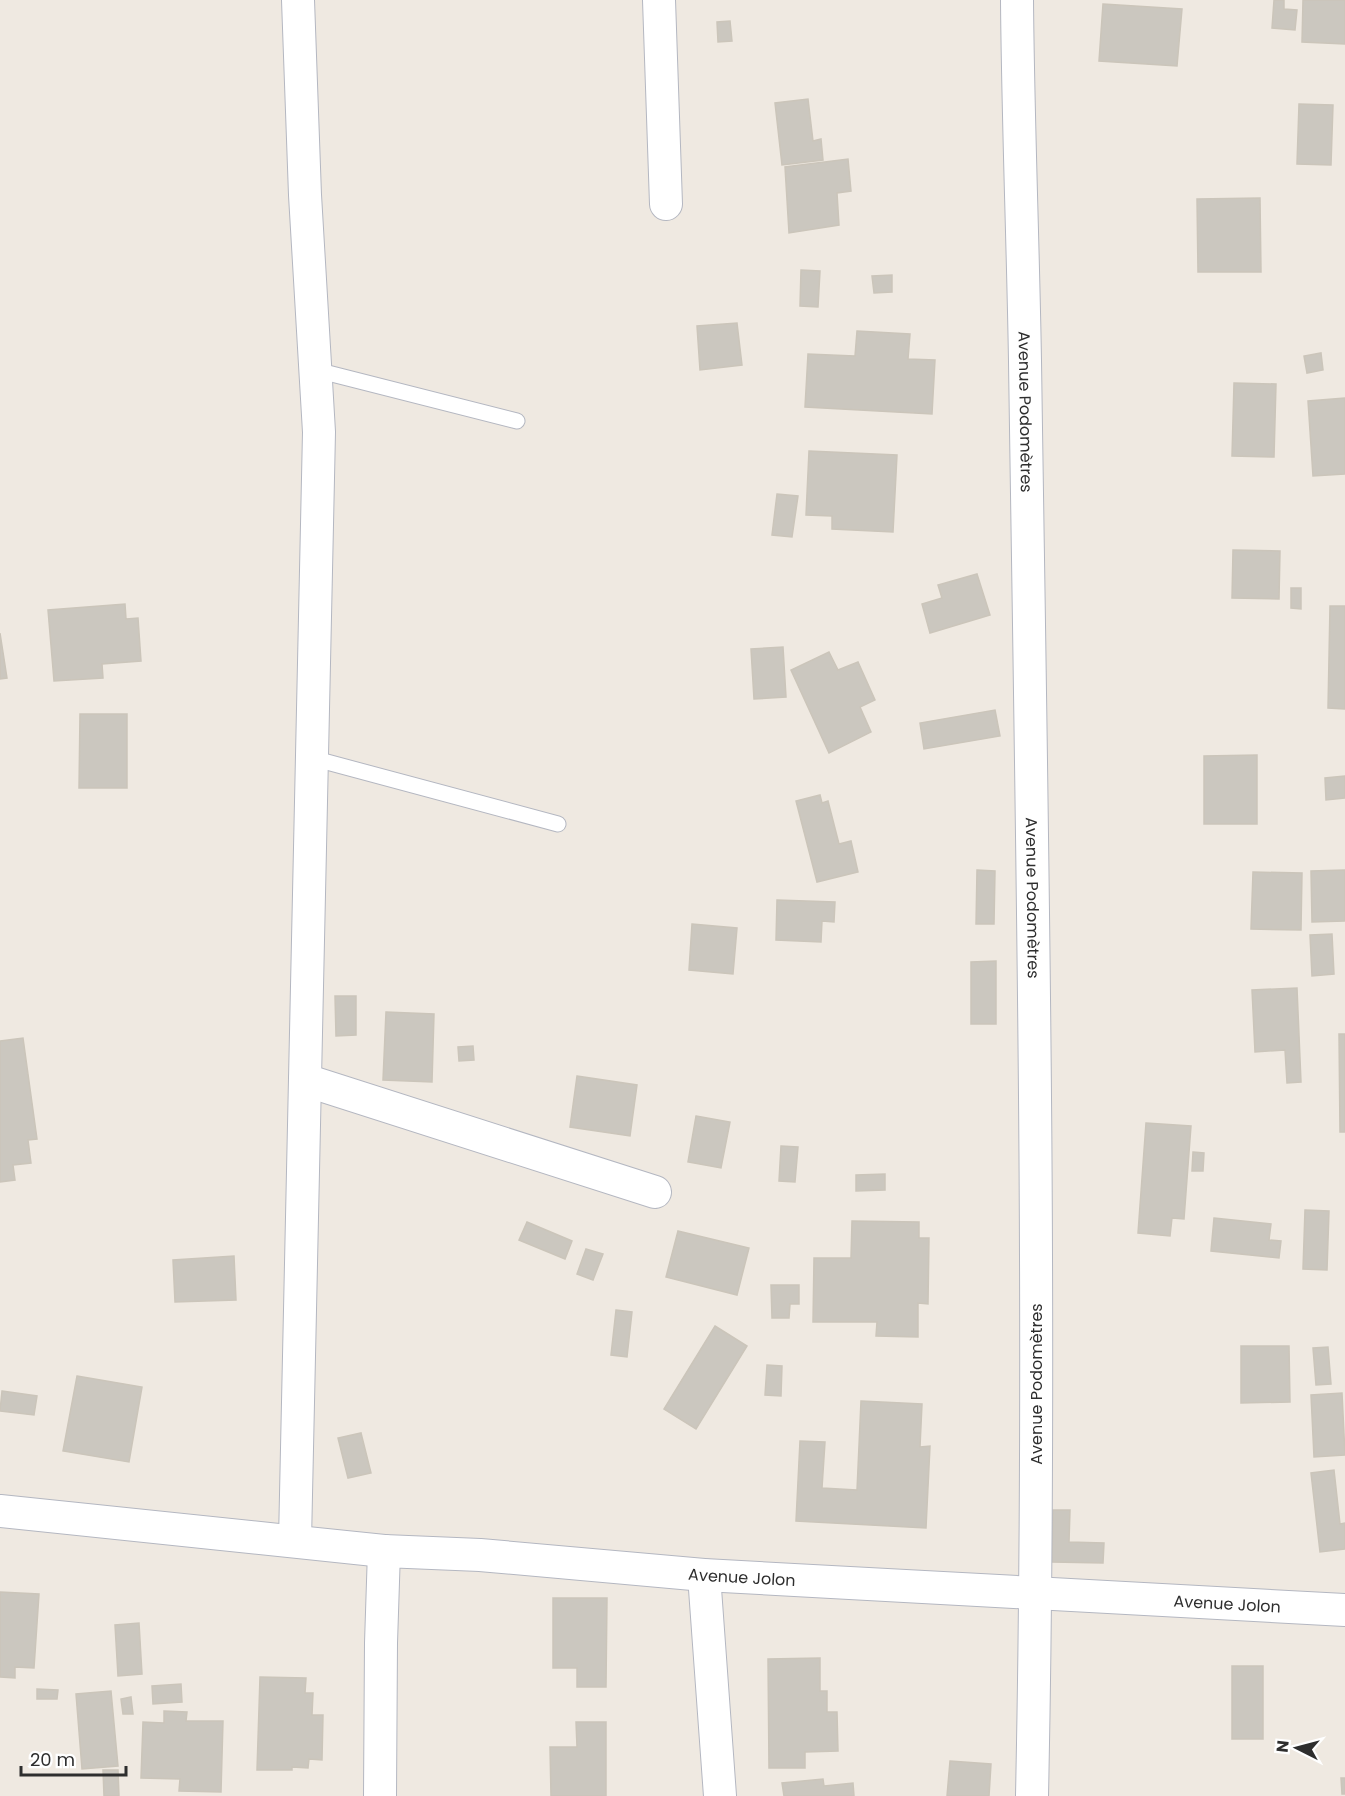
<svg xmlns="http://www.w3.org/2000/svg" width="1345" height="1796" font-family="Poppins,sans-serif">
	<rect width="100%" height="100%" fill="#efe9e1"/>
	<g fill="#cbc7bf" stroke="#cbc5ba" stroke-width="1.5">
		<polygon points="1274,0 1284,0 1284,9 1297,10 1295,30 1272,28"/>
		<polygon points="1303,0 1345,0 1345,44 1302,42"/>
		<polygon points="1103,4 1182,9 1177,66 1099,61"/>
		<polygon points="730,21 732,41 718,42 717,22"/>
		<polygon points="808,99 813,141 821,139 823,160 782,165 775,103"/>
		<polygon points="1299,104 1333,105 1331,165 1297,164"/>
		<polygon points="848,159 851,191 837,193 839,225 789,233 785,167"/>
		<polygon points="1260,198 1261,272 1198,272 1197,199"/>
		<polygon points="801,270 820,271 818,307 800,306"/>
		<polygon points="892,275 892,292 874,293 872,276"/>
		<polygon points="737,323 742,365 700,370 697,326"/>
		<polygon points="857,331 910,334 908,359 935,360 932,414 805,407 808,354 855,356"/>
		<polygon points="1321,353 1323,370 1307,373 1304,356"/>
		<polygon points="1234,383 1276,384 1274,457 1232,456"/>
		<polygon points="1345,398 1345,474 1313,476 1308,401"/>
		<polygon points="809,451 897,455 893,532 832,529 832,516 806,515"/>
		<polygon points="777,494 798,496 792,537 772,535"/>
		<polygon points="1233,550 1280,551 1279,599 1232,598"/>
		<polygon points="977,574 990,615 930,633 922,604 942,598 938,585"/>
		<polygon points="1291,588 1301,588 1301,609 1291,608"/>
		<polygon points="125,604 126,619 138,618 141,661 102,664 103,678 54,681 48,610"/>
		<polygon points="1330,606 1345,606 1345,709 1328,708"/>
		<polygon points="0,633 7,678 0,679"/>
		<polygon points="783,647 786,697 754,699 751,649"/>
		<polygon points="829,652 838,670 858,662 875,700 860,707 871,732 829,753 791,670"/>
		<polygon points="995,710 1000,736 924,749 920,723"/>
		<polygon points="80,714 127,714 127,788 79,788"/>
		<polygon points="1257,755 1257,824 1204,824 1204,756"/>
		<polygon points="1345,776 1345,798 1326,800 1325,778"/>
		<polygon points="820,795 822,803 828,801 839,844 851,841 858,872 817,882 796,801"/>
		<polygon points="977,870 995,871 994,924 976,924"/>
		<polygon points="1345,870 1345,921 1312,922 1311,871"/>
		<polygon points="1253,872 1302,873 1301,930 1251,929"/>
		<polygon points="777,900 835,902 834,922 822,921 821,942 776,940"/>
		<polygon points="692,924 737,928 733,974 689,970"/>
		<polygon points="1332,934 1334,974 1312,976 1310,935"/>
		<polygon points="996,961 996,1024 971,1024 971,962"/>
		<polygon points="1297,988 1301,1082 1287,1083 1285,1050 1255,1052 1252,990"/>
		<polygon points="335,996 356,996 356,1035 336,1036"/>
		<polygon points="386,1012 434,1014 432,1082 383,1080"/>
		<polygon points="1339,1034 1345,1034 1345,1132 1340,1132"/>
		<polygon points="23,1038 37,1139 28,1140 31,1163 13,1165 15,1180 0,1182 0,1041"/>
		<polygon points="473,1046 474,1060 459,1061 458,1047"/>
		<polygon points="577,1076 637,1085 630,1136 570,1127"/>
		<polygon points="696,1116 730,1122 721,1168 688,1162"/>
		<polygon points="1146,1123 1191,1126 1184,1219 1172,1218 1170,1236 1138,1233"/>
		<polygon points="781,1146 798,1147 795,1182 779,1181"/>
		<polygon points="1193,1152 1204,1153 1203,1171 1192,1171"/>
		<polygon points="885,1174 885,1190 856,1191 856,1175"/>
		<polygon points="1305,1210 1329,1211 1327,1270 1303,1269"/>
		<polygon points="1214,1218 1271,1224 1269,1240 1281,1241 1279,1258 1211,1251"/>
		<polygon points="852,1221 919,1222 919,1238 929,1238 928,1304 918,1303 918,1337 876,1336 877,1322 813,1322 814,1258 851,1258"/>
		<polygon points="527,1222 572,1241 565,1259 519,1240"/>
		<polygon points="678,1231 749,1248 737,1295 666,1277"/>
		<polygon points="586,1249 603,1254 593,1280 577,1274"/>
		<polygon points="234,1256 236,1300 175,1302 173,1260"/>
		<polygon points="771,1285 799,1285 799,1304 790,1304 789,1318 772,1318"/>
		<polygon points="616,1310 632,1312 627,1357 611,1355"/>
		<polygon points="715,1326 747,1346 696,1429 664,1409"/>
		<polygon points="1241,1346 1289,1346 1290,1402 1241,1403"/>
		<polygon points="1328,1347 1331,1384 1316,1385 1313,1348"/>
		<polygon points="767,1365 782,1366 781,1396 765,1395"/>
		<polygon points="77,1376 142,1387 129,1462 63,1451"/>
		<polygon points="2,1391 37,1396 34,1415 0,1411"/>
		<polygon points="1342,1393 1345,1455 1314,1457 1311,1395"/>
		<polygon points="861,1401 922,1404 920,1447 930,1446 926,1528 796,1521 800,1441 825,1442 822,1488 857,1490"/>
		<polygon points="361,1433 371,1473 348,1478 338,1438"/>
		<polygon points="1334,1470 1340,1524 1345,1523 1345,1549 1320,1552 1311,1473"/>
		<polygon points="1053,1510 1070,1510 1069,1542 1104,1543 1103,1563 1052,1562"/>
		<polygon points="0,1592 39,1594 34,1668 15,1667 15,1678 0,1677"/>
		<polygon points="553,1598 607,1598 606,1687 577,1687 577,1668 553,1668"/>
		<polygon points="139,1623 142,1674 118,1676 115,1625"/>
		<polygon points="820,1658 820,1691 827,1691 827,1712 837,1712 838,1751 805,1752 805,1768 769,1768 768,1659"/>
		<rect x="1232" y="1666" width="31" height="73"/>
		<polygon points="260,1677 306,1678 305,1693 313,1693 312,1715 323,1715 322,1760 309,1759 308,1768 292,1767 292,1770 257,1770"/>
		<polygon points="181,1684 182,1702 153,1704 152,1686"/>
		<polygon points="37,1689 58,1690 57,1699 37,1699"/>
		<polygon points="111,1691 118,1766 82,1769 76,1694"/>
		<polygon points="131,1697 133,1714 123,1714 121,1699"/>
		<polygon points="164,1711 187,1712 186,1721 223,1721 221,1792 179,1791 180,1779 141,1778 143,1722 164,1723"/>
		<polygon points="576,1722 606,1722 606,1796 551,1796 550,1747 577,1747"/>
		<polygon points="950,1761 991,1764 989,1796 947,1796"/>
		<polygon points="103,1770 118,1770 119,1796 104,1796"/>
		<polygon points="1341,1778 1345,1778 1345,1794 1342,1794"/>
		<polygon points="823,1779 824,1786 853,1783 854,1796 784,1796 782,1783"/>
	</g>
	<g fill="none" stroke-linecap="round" stroke-linejoin="round">
		<defs>
			<g id="service">
				<polyline points="316,370 517,421"/>
				<polyline points="312,758 558,824"/>
			</g>
			<g id="minor">
				<polyline points="659,0 666,204"/>
				<path id="s1" d="M 1017,0 C 1018,120 1023,241 1025,361 C 1032,839 1042,1318 1032,1796"/>
				<polyline points="305,1080 655,1192"/>
				<polyline points="0,1511 384,1551"/>
				<polyline points="295,1541 319,432 305,195 298,0"/>
				<polyline points="704,1575 720,1796"/>
				<path id="s2" d="M 380,1796 L 381,1643 L 384,1551 L 480,1555 L 704,1575 L 1345,1610"/>
			</g>
		</defs>
		<use href="#service" stroke="#b4b7c1" stroke-width="17"/>
		<use href="#minor" stroke="#b4b7c1" stroke-width="34"/>
		<use href="#service" stroke="#fff" stroke-width="15"/>
		<use href="#minor" stroke="#fff" stroke-width="32"/>
	</g>
	<g text-anchor="middle" dominant-baseline="central" stroke-width="5" stroke-linejoin="round" paint-order="stroke">
		<g font-size="16" fill="#2e2e2e" stroke="#fff">
			<text stroke="none"><textPath href="#s1" startOffset="412">Avenue Podomètres</textPath></text>
			<text stroke="none"><textPath href="#s1" startOffset="898">Avenue Podomètres</textPath></text>
			<text transform="translate(1036 1384) rotate(-90)">Avenue Podomètres</text>
			<text stroke="none"><textPath href="#s2" startOffset="604">Avenue Jolon</textPath></text>
			<text stroke="none"><textPath href="#s2" startOffset="1090">Avenue Jolon</textPath></text>
		</g>
	</g>
	<g transform="translate(1297 1748) rotate(276)" stroke="#ffffff" stroke-width="4.5" paint-order="stroke">
	<path d="M0-4.5L10 22L0 15L-10 22Z" fill="#2e2e2e"/>
	<text y="-9" font-size="16" font-weight="bold" text-anchor="middle" fill="#2e2e2e">N</text>
	</g>
	<path d="M21 1766v9h105v-9" fill="none" stroke="#2e2e2e" stroke-width="3"/>
	<text x="30" y="1766" font-size="18" fill="#2e2e2e" stroke="#ffffff" stroke-width="4.5" paint-order="stroke">20 m</text>
</svg>
